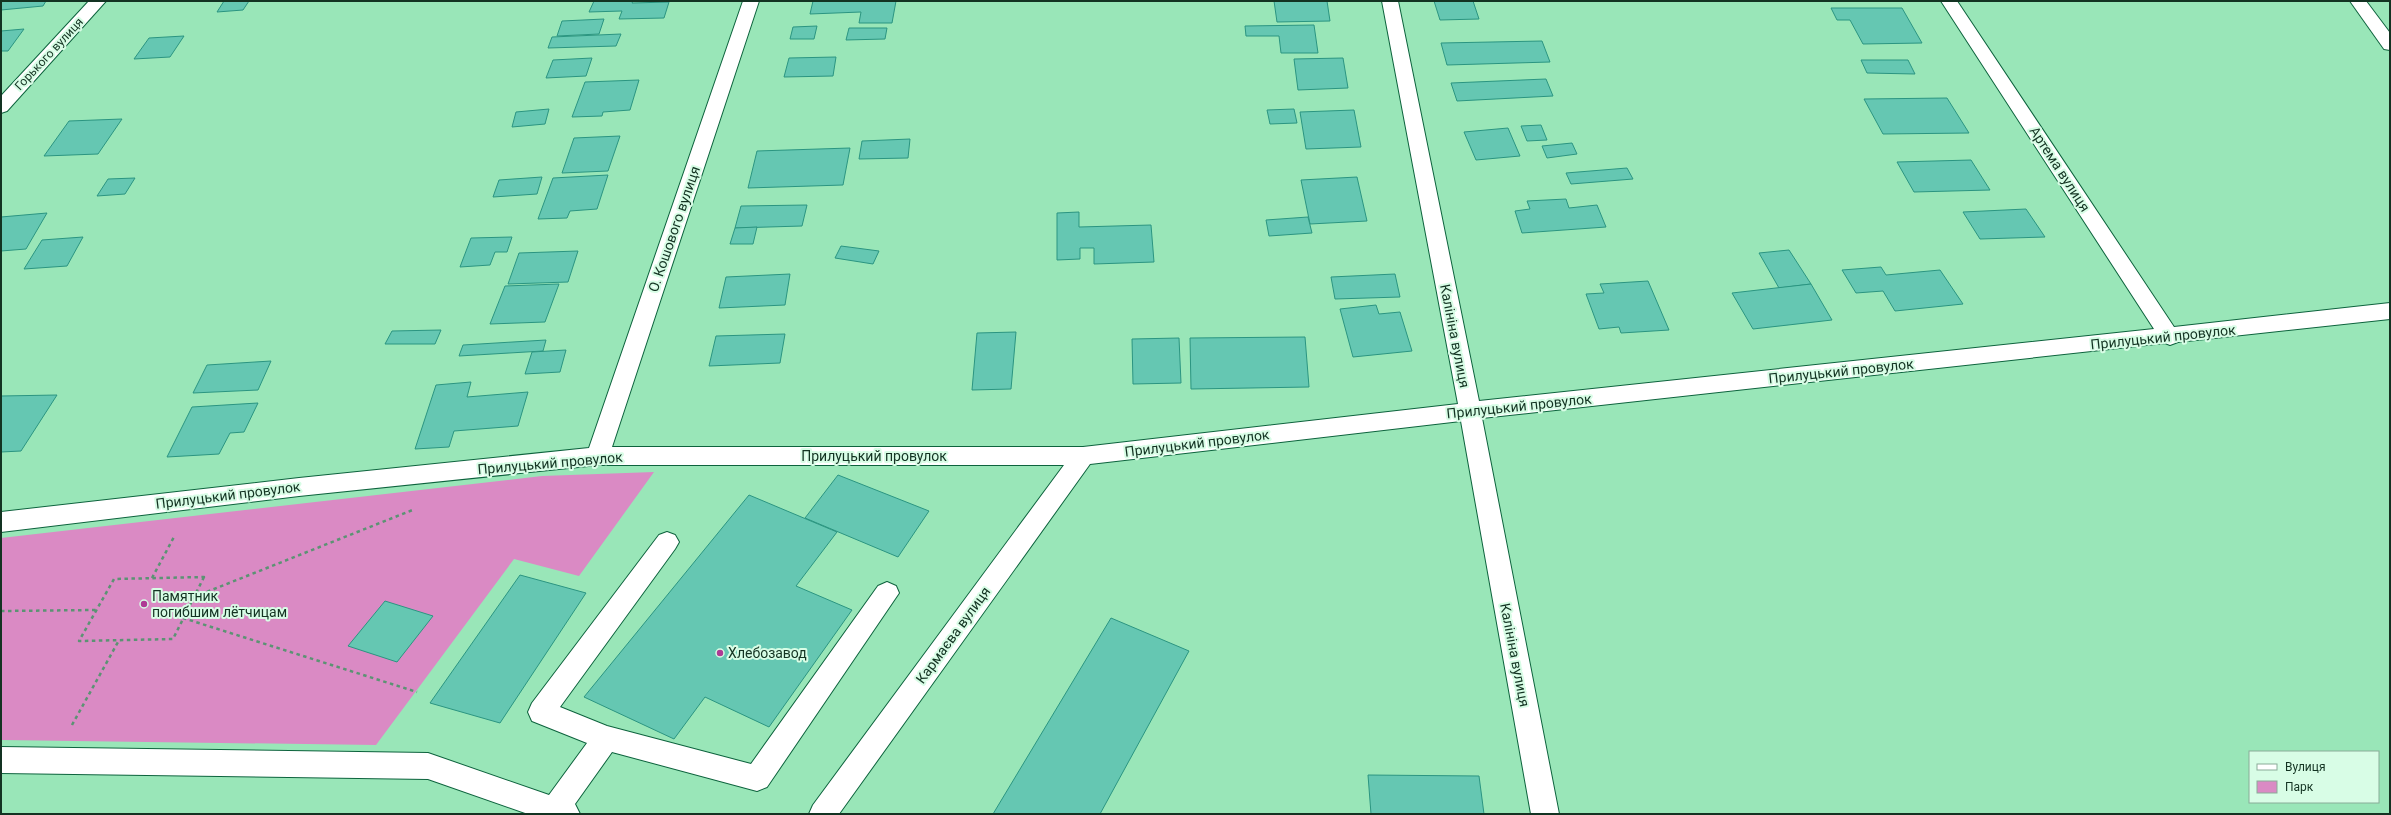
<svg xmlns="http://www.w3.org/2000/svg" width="2391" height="815" font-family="Roboto,sans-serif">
	<rect width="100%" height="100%" fill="#99e6b8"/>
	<polygon fill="#da8ac4" points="654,472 579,576 514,559 376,745 1,740 1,538 542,476"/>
	<g fill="#65c7b2" stroke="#2b9581">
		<polygon points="1,1 46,1 43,6 1,10"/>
		<polygon points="224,1 249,1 243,10 217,12"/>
		<polygon points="594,1 633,1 632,3 669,2 664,18 619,19 622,11 589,12"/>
		<polygon points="813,1 896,1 892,23 859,23 861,12 810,14"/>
		<polygon points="1274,1 1327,1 1330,21 1277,22"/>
		<polygon points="1434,1 1473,1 1479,19 1440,20"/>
		<polygon points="1831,8 1902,8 1922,43 1863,44 1850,20 1837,20"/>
		<polygon points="604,19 599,34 557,36 562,21"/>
		<polygon points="1314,25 1318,53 1281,53 1279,36 1246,36 1245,26"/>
		<polygon points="817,26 814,39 790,39 793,27"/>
		<polygon points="849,28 887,28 885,39 846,40"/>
		<polygon points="24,29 8,51 1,51 1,31"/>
		<polygon points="621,34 616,46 548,48 552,37"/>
		<polygon points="184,36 170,57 134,59 149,38"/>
		<polygon points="1542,41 1550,62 1447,65 1441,43"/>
		<polygon points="836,57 833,76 784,77 789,58"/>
		<polygon points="592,58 586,76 546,78 553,60"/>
		<polygon points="1343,58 1348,88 1298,90 1294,59"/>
		<polygon points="1861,60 1908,60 1915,74 1867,73"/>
		<polygon points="1546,79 1553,96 1457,101 1451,83"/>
		<polygon points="639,80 630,110 603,112 602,116 572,117 585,82"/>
		<polygon points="1947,98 1969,133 1883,134 1864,99"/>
		<polygon points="549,109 545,124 512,127 516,112"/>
		<polygon points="1294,109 1297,123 1270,124 1267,110"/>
		<polygon points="1354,110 1361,147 1306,149 1300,112"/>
		<polygon points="122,119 98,154 44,156 69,121"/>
		<polygon points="1541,125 1547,140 1527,141 1521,126"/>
		<polygon points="1508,128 1520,156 1476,160 1464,132"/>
		<polygon points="620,136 608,171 562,173 574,138"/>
		<polygon points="910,139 908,158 859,159 862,141"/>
		<polygon points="1572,143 1577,154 1547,158 1542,146"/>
		<polygon points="850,148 843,185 748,188 757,151"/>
		<polygon points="1971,160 1990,190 1914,192 1897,162"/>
		<polygon points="1627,168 1633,179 1571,184 1566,173"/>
		<polygon points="608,175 597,209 570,211 567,218 538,219 553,178"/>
		<polygon points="542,177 537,194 493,197 499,180"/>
		<polygon points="1357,177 1367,221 1310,224 1301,180"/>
		<polygon points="135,178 125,194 97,196 108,179"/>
		<polygon points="1566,199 1569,208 1597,205 1606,227 1522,233 1515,211 1530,209 1527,201"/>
		<polygon points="807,205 802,226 735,228 741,206"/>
		<polygon points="2026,209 2045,237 1980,239 1963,212"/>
		<polygon points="1079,212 1079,227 1151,225 1154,262 1094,264 1094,248 1080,248 1080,259 1057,260 1057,213"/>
		<polygon points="47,213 26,249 1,251 1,217"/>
		<polygon points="1308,217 1312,233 1269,236 1266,220"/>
		<polygon points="757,227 753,244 730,244 735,228"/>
		<polygon points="83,237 67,266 24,269 42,240"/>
		<polygon points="512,237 507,252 495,252 490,265 460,267 471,238"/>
		<polygon points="841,246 879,251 873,264 835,258"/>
		<polygon points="1789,250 1811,284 1779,288 1759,253"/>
		<polygon points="578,251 568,282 508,284 519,253"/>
		<polygon points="1881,267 1886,275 1940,270 1963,304 1895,311 1883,291 1856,293 1842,270"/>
		<polygon points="790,274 785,305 719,308 726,277"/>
		<polygon points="1395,274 1400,297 1335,299 1331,277"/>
		<polygon points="1648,281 1669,330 1621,333 1619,327 1599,329 1586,294 1604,293 1600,284"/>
		<polygon points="559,284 545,322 490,324 505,286"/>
		<polygon points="1811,284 1832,320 1753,329 1732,293"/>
		<polygon points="1376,305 1379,314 1400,312 1412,351 1353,357 1340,309"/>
		<polygon points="441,330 435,344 385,344 392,331"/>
		<polygon points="1016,332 1011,389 972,390 977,333"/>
		<polygon points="785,334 780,363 709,366 716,336"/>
		<polygon points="1305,337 1309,387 1191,389 1190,338"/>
		<polygon points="1179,338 1181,383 1133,384 1132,339"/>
		<polygon points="546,340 543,351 459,356 463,345"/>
		<polygon points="566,350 560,372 525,374 532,352"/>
		<polygon points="271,361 258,390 193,393 207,365"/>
		<polygon points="471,382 467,397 528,392 518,426 454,431 449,447 415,449 436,385"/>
		<polygon points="57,395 21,451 1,452 1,396"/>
		<polygon points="258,403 244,432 230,433 219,454 167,457 192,407"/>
		<polygon points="838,475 929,511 898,557 805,518"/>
		<polygon points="749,495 837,532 796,586 852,610 769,727 705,697 674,739 584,697"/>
		<polygon points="520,575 586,593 500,723 430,703"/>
		<polygon points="385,601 433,616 397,662 348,646"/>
		<polygon points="1111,618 1189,651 1100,814 993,814"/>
		<polygon points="1368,775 1479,776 1484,814 1371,814"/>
	</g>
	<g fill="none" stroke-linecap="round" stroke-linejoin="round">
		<defs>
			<g id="minor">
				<polygon points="89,1 106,1 7,111 1,113 1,96"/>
				<polygon points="743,1 759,1 612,447 1083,447 1458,404 1382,1 1398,1 1479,401 2154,329 1941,1 1957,1 2174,327 2390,303 2390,319 2178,342 2170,345 2165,343 1482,418 1559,814 1531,814 1461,421 1090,464 839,814 809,814 813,805 1064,465 598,465 299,496 1,532 1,512 299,478 589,448"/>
				<polygon points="2350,1 2366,1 2390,33 2390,50 2384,49"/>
				<polygon points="667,532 675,535 679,542 675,549 560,707 607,726 751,764 878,586 887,582 896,586 899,593 767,787 757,791 612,752 575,804 580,814 528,814 428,779 1,773 1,747 428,753 549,795 587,743 532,721 528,712 532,703 659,535"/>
			</g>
		</defs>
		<use href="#minor" stroke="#0d633d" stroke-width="2"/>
		<g stroke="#5b9373" stroke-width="2.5" stroke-dasharray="3.5 3.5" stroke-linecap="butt">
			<polygon points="204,577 173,639 79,641 114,579"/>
			<polyline points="152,578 175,535"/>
			<polyline points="194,597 415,509"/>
			<polyline points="1,611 96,610"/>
			<polyline points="183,618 417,692"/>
			<polyline points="72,725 118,642"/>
		</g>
		<use href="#minor" fill="#fff" fill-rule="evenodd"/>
	</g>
	<g fill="#ae3b94" stroke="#d8fde6" stroke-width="1.5">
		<circle cx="144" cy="604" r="4"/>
		<circle cx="720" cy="653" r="4"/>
	</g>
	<g text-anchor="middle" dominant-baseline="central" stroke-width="4" stroke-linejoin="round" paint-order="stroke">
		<g font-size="12" fill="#133322" stroke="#d8fde6">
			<text transform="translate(49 54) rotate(-47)">Горького вулиця</text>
		</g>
		<g font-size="14" fill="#133322" stroke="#d8fde6">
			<text transform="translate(2060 169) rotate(57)">Артема вулиця</text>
			<text transform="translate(674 229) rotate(-71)">О. Кошового вулиця</text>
			<text transform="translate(1455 336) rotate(79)">Калініна вулиця</text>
			<text transform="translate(2163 337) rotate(-6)">Прилуцький провулок</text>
			<text transform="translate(1841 371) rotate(-6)">Прилуцький провулок</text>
			<text transform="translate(1519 406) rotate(-6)">Прилуцький провулок</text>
			<text transform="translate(1197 443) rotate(-7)">Прилуцький провулок</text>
			<text x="874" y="456">Прилуцький провулок</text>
			<text transform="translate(550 463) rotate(-5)">Прилуцький провулок</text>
			<text transform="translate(228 495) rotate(-7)">Прилуцький провулок</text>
			<text transform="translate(953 635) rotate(-54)">Кармаєва вулиця</text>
			<text transform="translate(1515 655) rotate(79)">Калініна вулиця</text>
		</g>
		<g font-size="14" fill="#133322" stroke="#d8fde6" text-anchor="start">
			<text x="152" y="596">Памятник<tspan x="152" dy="16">погибшим лётчицам</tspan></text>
			<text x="728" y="653">Хлебозавод</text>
		</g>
	</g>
	<rect width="2391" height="815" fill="none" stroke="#133322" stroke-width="4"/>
	<rect x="2249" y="751" width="130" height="52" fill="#d8fde6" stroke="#89ac98"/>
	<rect x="2257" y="764" width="20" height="6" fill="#ffffff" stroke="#89ac98"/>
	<text x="2285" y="771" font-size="12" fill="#133322">Вулиця</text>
	<rect x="2257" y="781" width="20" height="12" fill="#da8ac4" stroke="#89ac98"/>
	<text x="2285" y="791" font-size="12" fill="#133322">Парк</text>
</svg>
